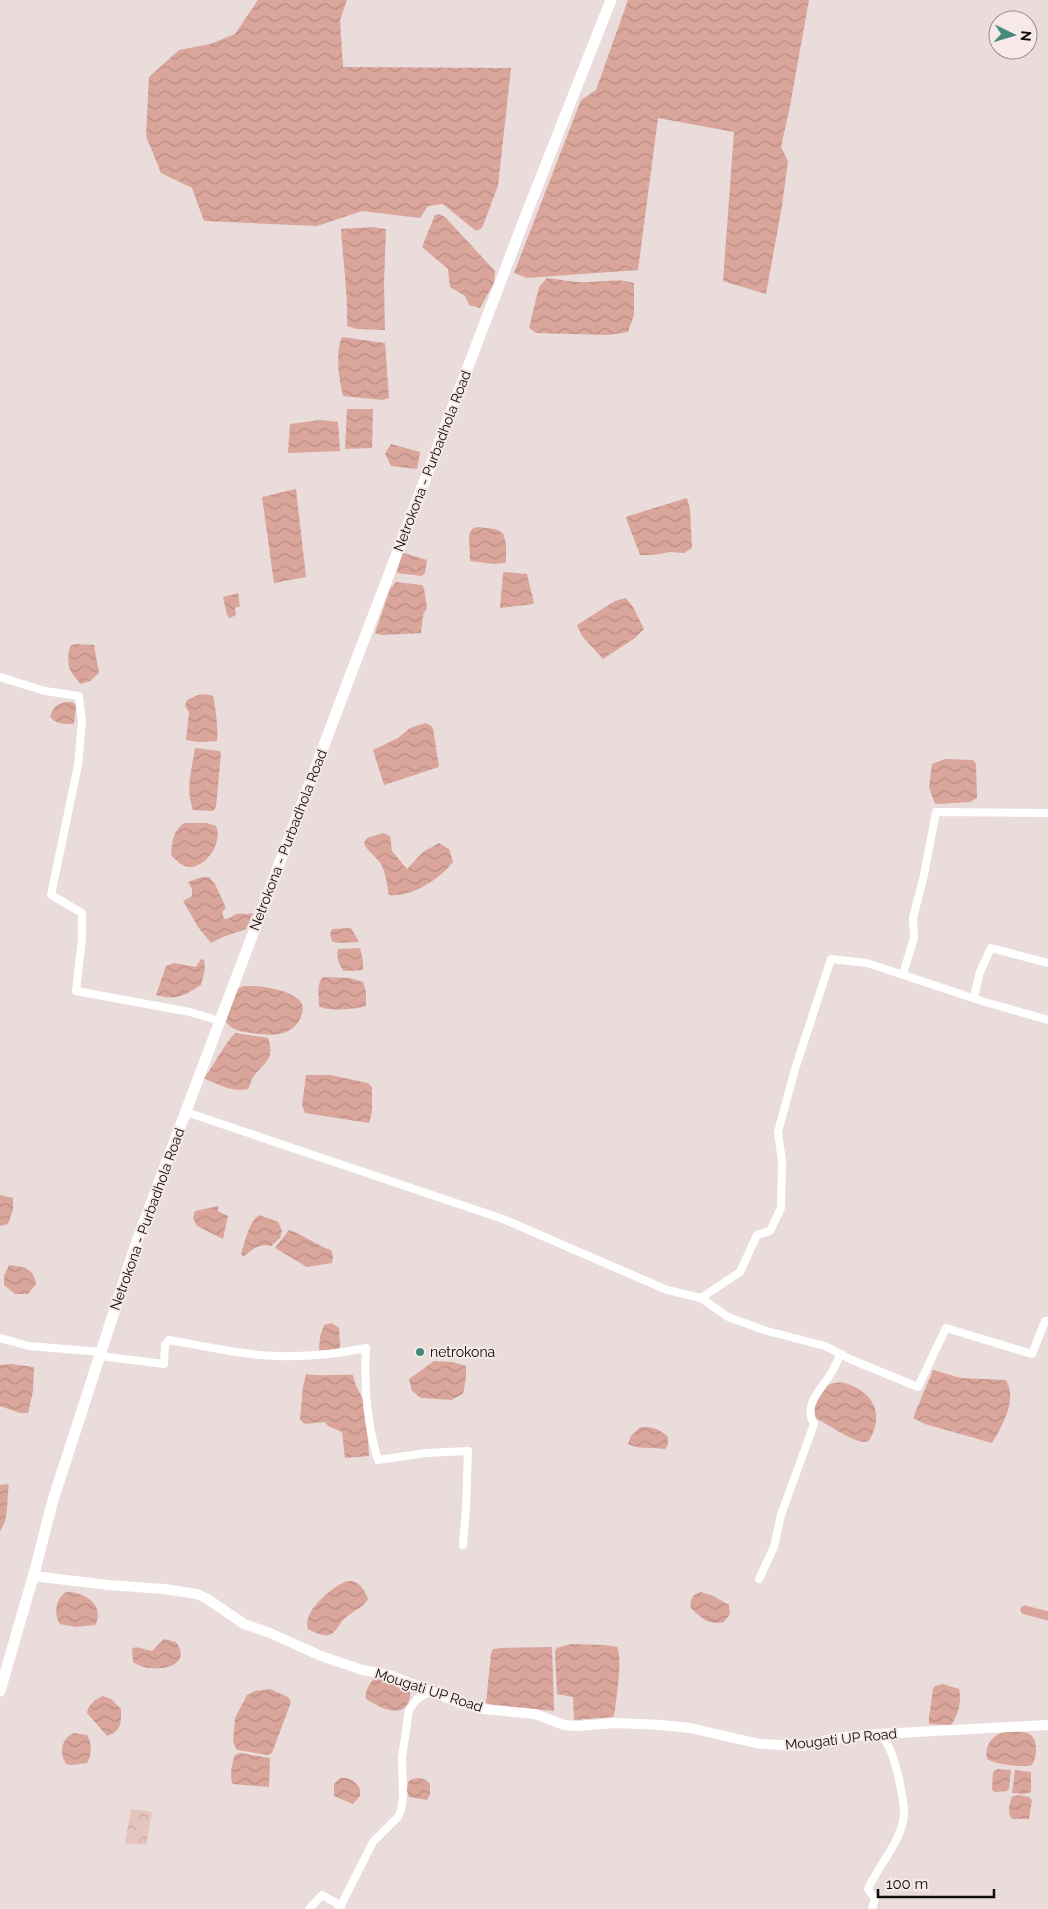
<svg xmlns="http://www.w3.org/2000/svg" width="1048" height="1909" font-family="Raleway,sans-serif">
	<defs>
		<pattern id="park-crowns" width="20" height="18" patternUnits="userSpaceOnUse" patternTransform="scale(1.25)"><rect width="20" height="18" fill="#e6c4be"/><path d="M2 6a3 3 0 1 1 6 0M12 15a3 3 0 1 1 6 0" fill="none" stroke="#c4a7a2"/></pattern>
		<pattern id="water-waves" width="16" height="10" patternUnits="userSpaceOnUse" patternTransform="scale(1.25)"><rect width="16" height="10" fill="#daa59b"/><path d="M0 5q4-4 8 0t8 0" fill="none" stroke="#ba8d84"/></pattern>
	</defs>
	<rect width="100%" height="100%" fill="#e9dcda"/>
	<polygon fill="url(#park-crowns)" points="131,1809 152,1812 146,1845 125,1843"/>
	<g fill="url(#water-waves)">
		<polygon points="258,0 347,0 340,20 343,67 511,68 498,186 482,228 476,231 443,204 428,206 420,218 362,211 317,226 204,221 192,188 161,173 146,136 149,77 179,50 210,44 235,34"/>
		<polygon points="628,0 809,0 790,106 781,147 788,161 782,206 766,294 723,281 734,132 658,118 638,270 527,278 514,273 581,100 596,90"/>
		<polygon points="440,214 446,218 495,271 494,283 480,308 469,305 465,296 450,287 448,269 422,247 435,215"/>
		<path d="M 372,227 L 386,229 L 384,284 L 385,330 L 356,329 L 347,326 C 348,293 343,262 341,229 Z"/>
		<path d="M 547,278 C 560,279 574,283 587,282 C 602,282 619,278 634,283 L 634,315 L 628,332 L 608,335 L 536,333 L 529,328 L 539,287 Z"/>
		<path d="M 342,337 L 385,343 L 389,398 L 383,400 L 343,396 C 339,380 335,352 342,337 Z"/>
		<polygon points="347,409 373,409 372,448 345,449"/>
		<polygon points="321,420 338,422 340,451 288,453 290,424"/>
		<polygon points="391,444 420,452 417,469 391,466 385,454"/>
		<polygon points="296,489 306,577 274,583 262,497"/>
		<polygon points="687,498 690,509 692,548 684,553 670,552 653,555 640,555 626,518 628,516"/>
		<polygon points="477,527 495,529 503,533 506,543 506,563 494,564 470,561 469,535 472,529"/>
		<polygon points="403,553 427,560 425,573 422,576 397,573 400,558"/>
		<polygon points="505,572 527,574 534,603 533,604 500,608 503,573"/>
		<polygon points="396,582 422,585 424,588 427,608 423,615 421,633 382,635 375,633 390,589"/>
		<polygon points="238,593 240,606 235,608 236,615 230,618 227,615 223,597"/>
		<polygon points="626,598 633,607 644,629 635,638 603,659 582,636 577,625 615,601"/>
		<path d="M 75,644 L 94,645 L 99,673 L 90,681 L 81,684 C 68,671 66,664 70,646 Z"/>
		<path d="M 206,694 L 213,696 C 215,701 219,736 217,741 L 198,742 L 186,740 L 189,712 L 185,706 L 187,700 L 198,695 Z"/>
		<path d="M 66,702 L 73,702 L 76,706 L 74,724 C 64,724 56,724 50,717 C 53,707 56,704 66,702 Z"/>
		<polygon points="425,723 430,725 433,728 439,767 384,785 373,750 398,738 410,728"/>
		<path d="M 195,748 L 219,751 L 221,753 L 216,807 L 213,811 L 193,810 C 185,789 192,769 195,748 Z"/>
		<polygon points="945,759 973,760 976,764 977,798 970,802 935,804 929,787 932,764"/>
		<path d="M 184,823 L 207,823 L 216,826 C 223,841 208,865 192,867 C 183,868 177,861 171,855 C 172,842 173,831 184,823 Z"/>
		<path d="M 383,833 L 390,836 L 392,851 L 407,869 L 423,852 L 439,843 L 449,849 L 453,862 C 440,879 411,898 389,895 C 387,886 386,874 382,866 C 378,857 367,852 364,843 L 367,838 Z"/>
		<path d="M 202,877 L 209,877 L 215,884 L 226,908 L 222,912 L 224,919 C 231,919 231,916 236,914 C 241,913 247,915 253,913 L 246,929 L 223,937 L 211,943 L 198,927 L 183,901 L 192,896 L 192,889 L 188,882 Z"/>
		<polygon points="351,928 359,942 337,943 332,941 330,934 332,929"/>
		<path d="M 360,948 L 363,962 L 363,970 L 344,971 C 339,966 336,956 338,949 Z"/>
		<path d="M 201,959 L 204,960 L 205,969 L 201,985 C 186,995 176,1001 156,995 L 166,966 L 174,963 L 196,967 Z"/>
		<path d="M 323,977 L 350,978 L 363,982 L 366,992 L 366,1006 C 356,1009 327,1012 319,1006 C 319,997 316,984 323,977 Z"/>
		<path d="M 244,986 C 258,985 295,990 302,1004 C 304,1009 302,1014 300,1019 C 291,1037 270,1036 252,1033 C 241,1032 232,1030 225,1021 L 237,989 Z"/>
		<path d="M 236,1033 L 268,1038 C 276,1060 263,1063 253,1077 C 251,1080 250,1086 248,1089 C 233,1093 217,1084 204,1078 C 213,1068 228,1037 236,1033 Z"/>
		<polygon points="306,1075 330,1075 368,1083 372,1087 372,1112 369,1123 305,1113 302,1105"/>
		<polygon points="0,1195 13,1198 13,1210 8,1224 0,1226"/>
		<polygon points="218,1206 218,1211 228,1216 223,1239 197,1226 193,1218 195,1211"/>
		<path d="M 259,1215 L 278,1222 L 282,1231 L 280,1238 L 271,1246 C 258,1243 252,1250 243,1257 L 241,1253 C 245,1242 249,1221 259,1215 Z"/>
		<path d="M 289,1230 C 304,1235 316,1245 331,1250 L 333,1256 L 332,1263 L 307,1267 L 275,1248 Z"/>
		<path d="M 9,1265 C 24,1267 33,1267 36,1284 L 28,1294 L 15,1294 L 4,1285 L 4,1276 Z"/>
		<polygon points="332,1323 339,1328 340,1347 339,1349 319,1351 320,1336 324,1325"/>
		<polygon points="434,1361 452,1362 466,1366 466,1378 463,1394 451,1400 421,1398 412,1391 409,1379"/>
		<polygon points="11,1364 34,1367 33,1391 28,1413 20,1413 0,1406 0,1365"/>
		<path d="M 933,1370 L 961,1378 L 1006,1380 C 1008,1384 1010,1389 1010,1392 C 1012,1409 1000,1430 992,1443 L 925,1424 L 913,1418 Z"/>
		<path d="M 306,1374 C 322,1377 337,1374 353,1375 L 356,1386 L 365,1403 L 369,1456 L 345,1458 L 342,1432 L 328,1426 L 325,1422 L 305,1424 L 300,1420 L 303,1387 Z"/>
		<path d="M 841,1382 C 867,1388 885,1408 872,1435 C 870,1439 869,1442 864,1442 C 853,1442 824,1422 812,1416 C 815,1395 817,1385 841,1382 Z"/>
		<path d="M 640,1427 C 652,1427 659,1428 668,1437 L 668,1445 L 665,1449 C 651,1447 640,1450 628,1444 L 631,1436 Z"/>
		<path d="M 6,1484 L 9,1485 C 6,1500 10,1518 0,1531 L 0,1485 Z"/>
		<path d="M 347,1581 C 358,1580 364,1588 368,1599 C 363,1608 351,1612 344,1619 C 340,1623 336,1632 331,1634 C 325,1638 314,1632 308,1629 C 302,1611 332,1587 347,1581 Z"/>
		<path d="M 66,1592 C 84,1591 106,1606 95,1625 L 76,1627 L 60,1624 C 53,1614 56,1598 66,1592 Z"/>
		<path d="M 701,1592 L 713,1596 L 729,1605 L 730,1614 L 724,1622 C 709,1626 701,1618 691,1608 C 689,1599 693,1594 701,1592 Z"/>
		<path d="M 164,1639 L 176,1642 C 196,1670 148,1674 133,1662 L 132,1649 L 136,1647 L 152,1651 Z"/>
		<path d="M 570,1644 L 604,1645 L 617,1647 C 623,1659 616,1698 615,1712 L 613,1717 L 574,1720 L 573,1697 L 557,1694 L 555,1651 L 557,1648 Z"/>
		<polygon points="552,1647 554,1711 493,1706 486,1703 491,1653 493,1649 501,1648"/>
		<path d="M 375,1677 L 407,1685 C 411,1691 411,1697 408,1703 C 399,1720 377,1705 366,1699 C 364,1692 370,1683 375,1677 Z"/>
		<path d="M 943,1684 L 959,1689 C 962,1701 958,1715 951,1725 L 929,1724 L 929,1717 L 933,1689 L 935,1686 Z"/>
		<polygon points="270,1689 288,1697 291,1702 272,1753 268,1755 237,1750 233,1742 235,1718 247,1695 255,1691"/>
		<path d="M 103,1696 L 111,1699 L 121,1709 C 121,1723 122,1731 107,1736 L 87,1713 C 88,1705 95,1699 103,1696 Z"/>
		<path d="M 1005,1732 C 1020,1732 1036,1728 1036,1749 C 1036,1755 1035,1760 1032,1765 C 1024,1768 994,1764 987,1759 C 984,1747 992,1734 1005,1732 Z"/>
		<path d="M 74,1733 L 87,1735 C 92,1743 92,1755 87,1763 L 72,1765 L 66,1764 C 59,1752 61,1739 74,1733 Z"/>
		<path d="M 240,1753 L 270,1758 L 269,1787 L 233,1784 C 229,1777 232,1763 235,1755 Z"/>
		<polygon points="998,1769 1011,1770 1009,1789 1007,1791 995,1792 992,1790 993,1772"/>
		<polygon points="1015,1770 1031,1772 1031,1792 1025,1794 1012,1793"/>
		<path d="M 340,1778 C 349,1777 356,1781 360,1789 L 360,1796 L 353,1804 L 334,1796 L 334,1784 Z"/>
		<polygon points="420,1778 426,1780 430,1784 430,1794 427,1800 409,1797 407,1791 408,1782 412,1779"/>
		<path d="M 1019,1795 L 1029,1797 L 1032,1800 L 1029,1819 L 1012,1819 C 1007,1813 1009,1804 1012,1797 Z"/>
	</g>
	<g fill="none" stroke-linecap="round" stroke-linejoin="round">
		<polyline stroke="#daa59b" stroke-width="9" points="1025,1610 1048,1616"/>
		<g stroke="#fff" stroke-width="8">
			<polyline points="0,677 45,691 79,696 82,721 78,765 51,895 82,913 82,938 76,991 190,1012 220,1021"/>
			<polyline points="903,974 914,938 913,918 924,875 936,812 1048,813"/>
			<polyline points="974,997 980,972 991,948 1048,963"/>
			<polyline points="186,1112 503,1219 667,1290 701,1298 728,1317 767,1331 825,1346 852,1360 918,1387 946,1328 1032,1354 1045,1321 1048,1321"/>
			<polyline points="701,1298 740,1272 757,1235 770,1231 781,1208 782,1161 778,1132 795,1069 831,959 867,963 985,1002 1048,1020"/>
			<polyline points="0,1338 29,1346 101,1352"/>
			<path d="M 99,1356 L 164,1364 L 165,1345 L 169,1340 C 205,1346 241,1355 277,1356 C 306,1357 337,1354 366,1348 C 364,1386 367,1424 378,1460 L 426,1453 L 468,1451 L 466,1509 L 463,1545"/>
			<path d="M 759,1579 L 774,1547 L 781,1515 L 814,1424 C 803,1405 820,1391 830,1375 C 834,1369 837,1361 841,1354"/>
			<polyline points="309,1909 322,1895 341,1906"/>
			<polyline points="339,1909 373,1842 398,1817 401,1810 403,1797 402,1757 409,1710 417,1699 431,1691"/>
			<path d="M 872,1909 L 875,1899 L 868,1889 C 879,1864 903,1840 904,1813 C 904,1801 901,1788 898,1775 C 894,1760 891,1746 880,1734"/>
		</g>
		<polyline stroke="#fff" stroke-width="10" points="33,1576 108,1585 164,1589 197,1594 206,1598 244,1624 270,1633 321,1656 363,1670 389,1675 463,1704 483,1709 535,1714 564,1725 577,1726 615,1723 661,1725 690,1728 760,1744 802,1746 842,1737 880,1734 1048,1725"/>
		<polyline stroke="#fff" stroke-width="11" points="0,1691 35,1570 53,1500 137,1241 349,679 526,215 611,0"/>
	</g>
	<circle fill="#468a7e" stroke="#f6e9e7" stroke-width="2" cx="420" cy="1352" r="5"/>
	<g text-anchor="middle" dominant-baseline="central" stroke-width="4" stroke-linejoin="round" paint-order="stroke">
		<g font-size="14" fill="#0f0b0a" stroke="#f6e9e7">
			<text transform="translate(432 461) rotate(-69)">Netrokona - Purbadhola Road</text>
			<text transform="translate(288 840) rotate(-69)">Netrokona - Purbadhola Road</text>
			<text transform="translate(147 1219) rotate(-70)">Netrokona - Purbadhola Road</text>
			<text transform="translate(429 1690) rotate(18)">Mougati UP Road</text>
			<text transform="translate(841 1739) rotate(-6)">Mougati UP Road</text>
		</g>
		<g font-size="14" fill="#0f0b0a" stroke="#f6e9e7" text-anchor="start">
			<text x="430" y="1352">netrokona</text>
		</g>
	</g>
	<g transform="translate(1013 35) rotate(95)"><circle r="24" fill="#f6e9e7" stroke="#9a908f"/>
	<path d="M0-4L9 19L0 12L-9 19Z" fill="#468a7e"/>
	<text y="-8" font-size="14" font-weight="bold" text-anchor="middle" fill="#0f0b0a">N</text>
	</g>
	<path d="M878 1889v8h116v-8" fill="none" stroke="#0f0b0a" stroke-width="2.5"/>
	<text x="886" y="1889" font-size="15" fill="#0f0b0a" stroke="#f6e9e7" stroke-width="4" paint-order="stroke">100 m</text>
</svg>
